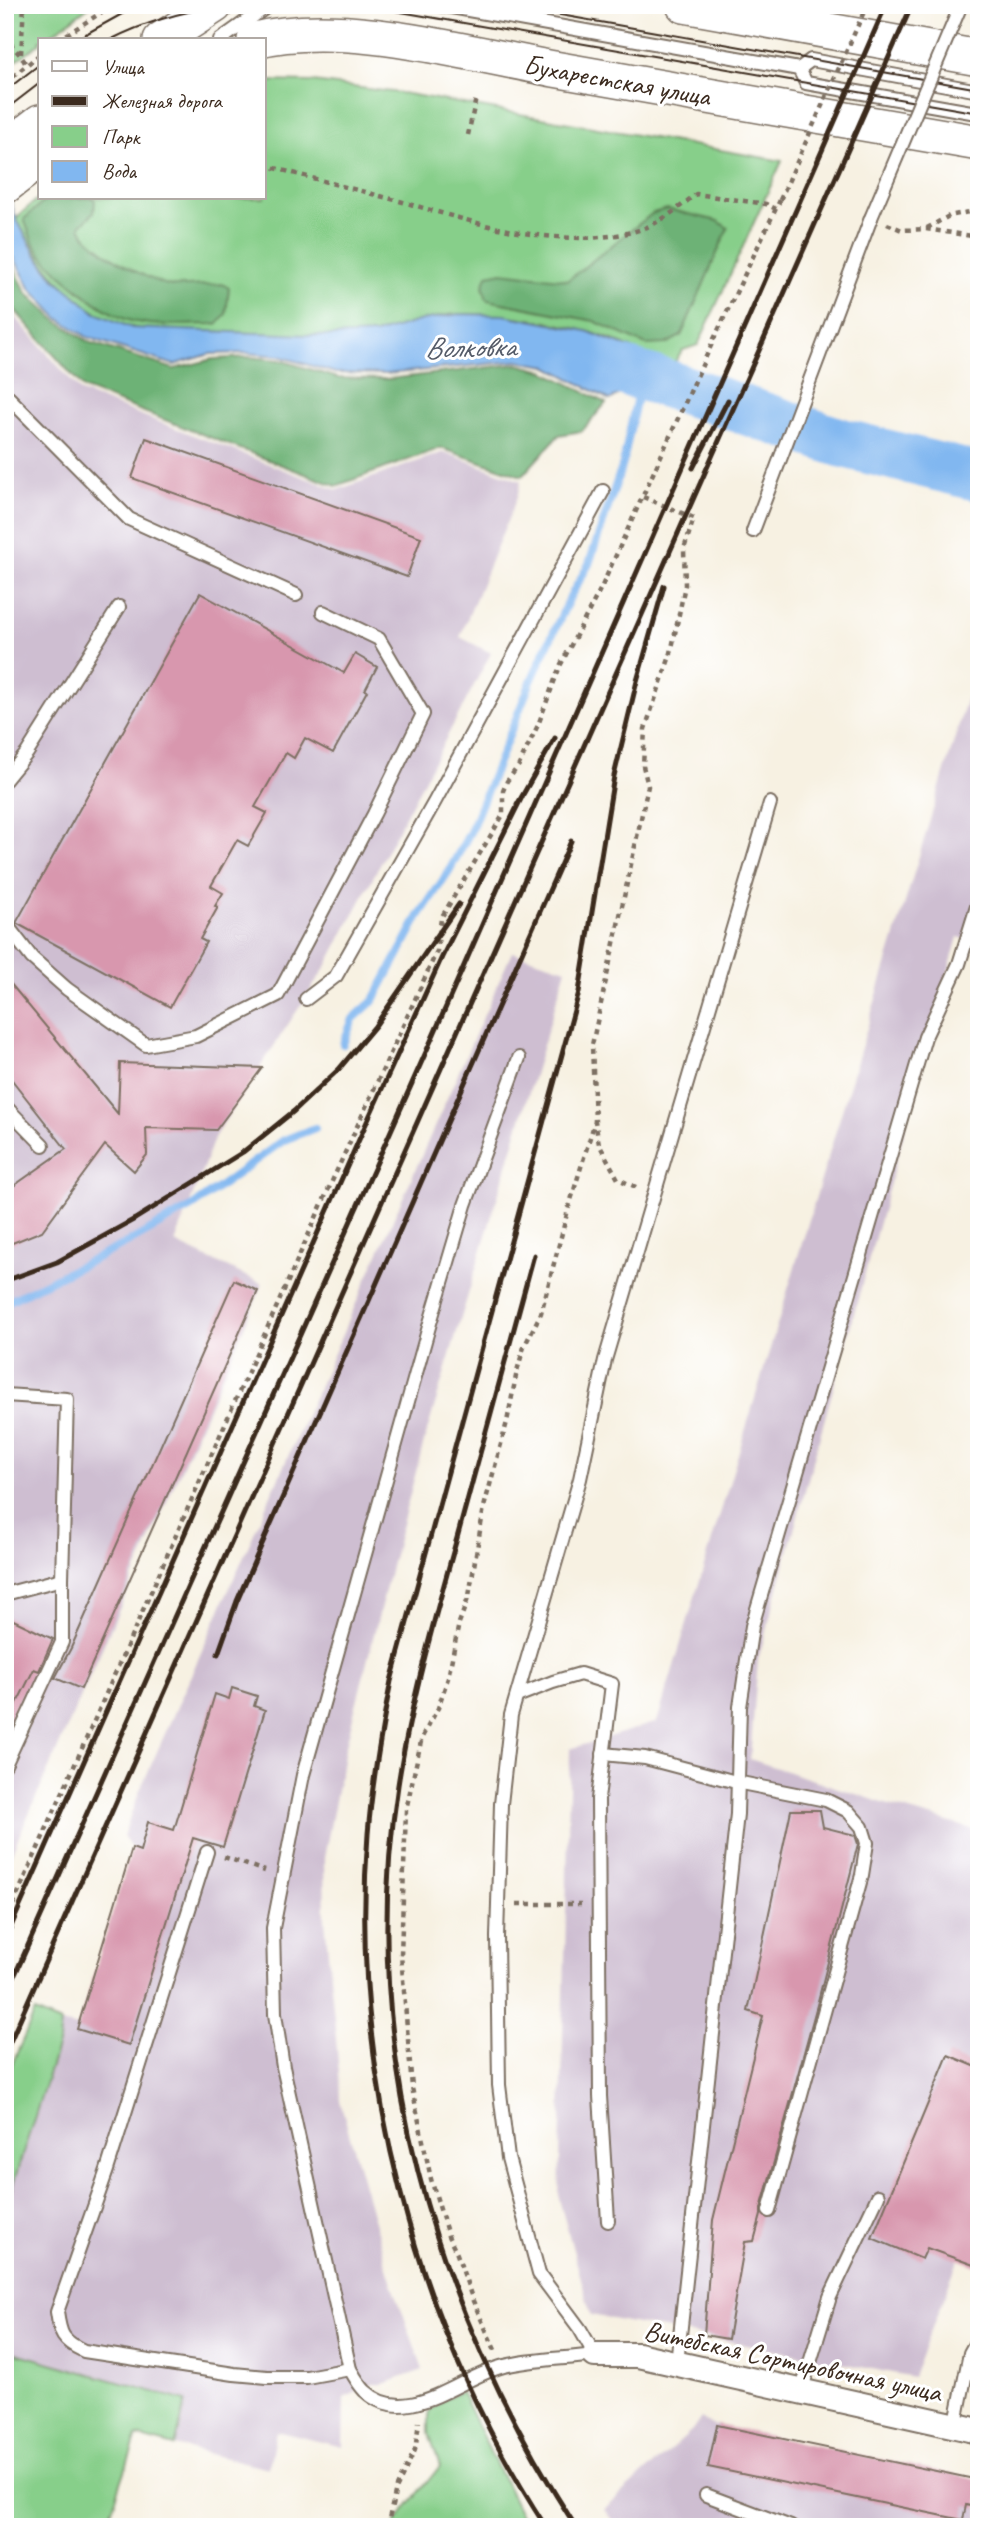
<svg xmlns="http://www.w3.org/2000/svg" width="984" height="2532" font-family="Caveat,sans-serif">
	<rect width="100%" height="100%" fill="#fff"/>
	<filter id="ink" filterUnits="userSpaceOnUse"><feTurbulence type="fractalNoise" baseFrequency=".0143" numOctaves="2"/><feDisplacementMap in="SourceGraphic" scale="14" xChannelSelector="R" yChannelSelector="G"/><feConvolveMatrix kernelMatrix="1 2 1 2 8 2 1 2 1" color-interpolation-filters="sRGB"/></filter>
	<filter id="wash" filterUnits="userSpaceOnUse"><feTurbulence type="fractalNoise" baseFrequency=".00686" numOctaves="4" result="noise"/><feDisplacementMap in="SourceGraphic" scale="28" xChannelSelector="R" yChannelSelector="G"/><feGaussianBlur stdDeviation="1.57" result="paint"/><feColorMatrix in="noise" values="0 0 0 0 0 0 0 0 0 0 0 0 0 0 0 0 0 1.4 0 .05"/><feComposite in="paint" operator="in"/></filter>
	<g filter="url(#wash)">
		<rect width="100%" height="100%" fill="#f7f1e2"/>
		<g fill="#cebed1">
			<polygon points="5,305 81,392 337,490 444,452 521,481 517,497 460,637 491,653 327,965 215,1136 175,1243 263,1284 5,1868"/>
			<polygon points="979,658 979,943 958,937 758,1660 750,1759 889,1805 979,1831 979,2206 913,2377 591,2315 559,2199 570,1749 657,1722"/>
			<polygon points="512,952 566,969 425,1438 397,1543 345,1749 324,1858 325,1920 339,2072 340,2101 389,2274 423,2370 383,2384 374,2384 344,2398 343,2447 276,2431 269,2468 175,2446 185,2401 5,2350 5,2209 59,2041 61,2023 78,2027 132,1849 123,1836 140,1790"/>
			<polygon points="701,2418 713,2426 717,2425 979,2480 979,2527 618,2527 604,2509 692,2431"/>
		</g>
		<g fill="#87cf8a" stroke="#617c54" stroke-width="2">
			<polygon points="5,5 91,5 44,40 40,40 40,43 5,69"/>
			<path d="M 264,81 L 313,82 L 408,94 L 782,161 L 698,345 L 683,350 L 668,372 C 656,364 645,356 632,349 C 587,325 513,314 462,314 C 432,314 404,329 375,334 C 334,340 289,334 248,333 C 213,331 164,336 131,327 C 75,313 42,266 16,218 L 40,197 L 264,198 Z"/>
			<polygon points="35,2012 61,2023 59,2041 5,2209 5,2080"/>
			<polygon points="5,2350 186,2401 175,2446 137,2436 106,2527 5,2527"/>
			<polygon points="461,2392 522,2518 528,2527 395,2527 397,2520 440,2466 429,2433 429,2412 446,2398"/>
		</g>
		<g fill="#6db276" stroke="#546e4a" stroke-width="2">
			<path d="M 48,198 L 93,198 L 95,201 L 94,212 L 80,226 C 85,246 153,284 173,286 C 189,287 206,285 222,284 L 229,288 L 226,314 L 218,324 C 191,324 163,327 136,322 C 106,317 50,270 34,244 C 30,236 27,227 24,219 Z"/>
			<polygon points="667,209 718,221 728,228 681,336 666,344 646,345 594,321 487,300 483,287 487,275 502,272 568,280 653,213"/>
			<polygon points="5,251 27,293 56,320 89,342 174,369 213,359 249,357 280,360 338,378 388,379 517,364 544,371 606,403 582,431 559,435 522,476 441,448 336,486 84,389 5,299"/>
		</g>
		<polygon fill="#81b7f0" stroke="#5e7087" stroke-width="2" points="5,183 16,218 35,253 53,277 96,313 132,328 332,336 375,334 422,320 459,314 504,315 587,331 631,349 668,372 659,392 628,388 610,400 547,366 517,361 386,374 335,373 279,356 246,353 210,354 174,365 87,337 58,318 30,288 5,241"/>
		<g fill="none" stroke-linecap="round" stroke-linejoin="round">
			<g stroke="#81b7f0" stroke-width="8">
				<polyline points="343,1044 353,1019 374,1000 419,916 449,871 470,832 532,679 570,597 589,564 623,463 640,382"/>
				<polyline points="5,1303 127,1243 193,1206 284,1140 315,1128"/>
			</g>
			<polyline stroke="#81b7f0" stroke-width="49" points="598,364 658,381 842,443 979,477"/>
		</g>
		<g id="blocks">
			<g fill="#d897ae">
				<polygon points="146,438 421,537 407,577 132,478"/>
				<polygon points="200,593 344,673 355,654 377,667 365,690 367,691 333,753 305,738 294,758 286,753 255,807 267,813 248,846 237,840 211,886 223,893 215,906 218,907 200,939 206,942 170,1007 16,923"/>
				<polygon points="5,977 118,1114 120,1063 262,1068 216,1130 146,1128 147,1155 134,1171 105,1145 42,1231 5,1246 5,1192 66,1149 5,1071"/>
				<polygon points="234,1280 258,1291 81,1689 55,1678 71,1648"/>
				<polygon points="5,1616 53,1639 39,1671 34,1669 5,1727"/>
				<polygon points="232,1688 257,1696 254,1706 265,1710 223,1847 193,1838 129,2045 77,2029 132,1848 140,1851 148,1822 174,1830 215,1694 229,1699"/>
				<polygon points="791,1810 820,1810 823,1827 855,1835 858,1844 817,2005 761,2209 761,2215 754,2241 745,2242 728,2339 704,2335 713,2220 763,2016 748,2011"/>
				<polygon points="948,2055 979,2068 979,2267 927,2248 922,2259 872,2238"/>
				<polygon points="717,2425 979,2480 979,2508 966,2505 963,2520 708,2467"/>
			</g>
		</g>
	</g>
	<g filter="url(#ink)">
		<use href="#blocks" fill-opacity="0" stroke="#7d7063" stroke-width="2"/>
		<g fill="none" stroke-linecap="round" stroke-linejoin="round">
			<defs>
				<g id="lane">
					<polyline points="440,5 799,69 811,60 979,91"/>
					<polyline points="220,40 269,5"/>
					<polyline points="799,69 806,83 971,112 979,110"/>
					<polyline points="5,394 129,519 296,595"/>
					<polyline points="753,531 871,218"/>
					<polyline points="5,780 27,753 119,607"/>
					<polyline points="5,923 32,958 67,989 146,1045 196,1036 278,995 374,814 423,714 379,639 323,612"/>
					<polyline points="306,999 336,976 435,801 603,491"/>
					<path d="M 519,1058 L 465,1205 L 430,1323 L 303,1775 L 273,1928 L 275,2014 L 283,2067 L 350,2369 C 354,2376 359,2385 365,2391 C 407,2430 461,2376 504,2366 C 533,2359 565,2359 595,2355 L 580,2329 L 539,2274 L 508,2158 L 499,2085 L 497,1937 L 501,1804 L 511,1715 L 580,1479 L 605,1360 L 770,803"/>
					<polyline points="5,1106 43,1145"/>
					<polyline points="5,1395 67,1399 62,1579 5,1594"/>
					<polyline points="517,1696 553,1682 580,1674 612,1684 598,1799 600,2096 608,2221"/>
					<polyline points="603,1754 645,1758 736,1782 826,1800 848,1811 862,1827 867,1843 862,1875 769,2211"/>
					<polyline points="5,1765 62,1642 62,1579"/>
					<path d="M 207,1852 L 107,2170 L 57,2312 C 60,2334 62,2341 84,2351 L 234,2374 L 267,2377 L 307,2377 L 350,2369"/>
					<polyline points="677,2363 737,1814 740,1707 752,1626 925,1037 959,964 979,900"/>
					<polyline points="801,2392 830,2297 878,2196"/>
					<polyline points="955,2427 970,2353 979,2337"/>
					<polyline points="706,2495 791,2527"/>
				</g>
				<polyline id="street" points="595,2355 638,2355 979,2431"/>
				<g id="secondary">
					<polyline points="684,5 979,58"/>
					<polyline points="161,40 215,5"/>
					<path d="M 255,40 C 342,18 466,53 554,69 C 696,95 837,118 979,143"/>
					<polyline points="5,149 40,122"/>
					<polyline points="5,186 40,159"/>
				</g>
			</defs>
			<use href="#lane" stroke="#7d7063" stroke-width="16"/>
			<use href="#street" stroke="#7d7063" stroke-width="28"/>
			<use href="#secondary" stroke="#7d7063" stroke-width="38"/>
			<g stroke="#7d7063" stroke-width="4.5" stroke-dasharray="5 5" stroke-linecap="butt">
				<path d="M 5,34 C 10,46 21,53 26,65"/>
				<polyline points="58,40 113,5"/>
				<polyline points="21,54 24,5"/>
				<polyline points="5,83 40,54"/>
				<polyline points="468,135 476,98"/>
				<path d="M 264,165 C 311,178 357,190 403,202 C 476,223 556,250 632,232 C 657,226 676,210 696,194 L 766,204 L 776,209"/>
				<polyline points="887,224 902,230 926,229 979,237"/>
				<polyline points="927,228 949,216 979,210"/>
				<polyline points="636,1187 618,1179 599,1144 595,1121 592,1045 648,786 643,766 645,729 671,653 685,585 684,549 694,518 643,497"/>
				<polyline points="224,1857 265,1871"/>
				<polyline points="517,1904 581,1904"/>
				<polyline points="5,1923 333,1179 437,951 441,918 503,815 503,791 507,781 519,765 538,725 560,666 602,586 714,339 780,200"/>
				<polyline points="495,2350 473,2301 457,2254 448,2236 431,2179 412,2088 401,1955 406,1810 422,1737 438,1708 448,1678 459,1623 469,1596 484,1507 507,1422 517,1371 524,1347 541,1313 568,1210 595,1121"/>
				<polyline points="387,2527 396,2489 415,2450 419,2422"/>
			</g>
			<use href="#lane" stroke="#fff" stroke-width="12"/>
			<use href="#street" stroke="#fff" stroke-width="24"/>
			<use href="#secondary" stroke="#fff" stroke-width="35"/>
			<g stroke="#3b2a1e" stroke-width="2">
				<polyline points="361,5 979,113"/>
				<polyline points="504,5 979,89"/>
				<polyline points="75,40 122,14 145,5"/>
				<path d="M 110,40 C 145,22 185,11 224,5"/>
				<polyline points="5,91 40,64"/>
				<polyline points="5,110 40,83"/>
			</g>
			<g stroke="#3b2a1e" stroke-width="5">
				<polyline points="693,468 728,400"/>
				<polyline points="517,805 555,738"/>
				<path d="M 534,1255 C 509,1350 483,1444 457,1538 C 434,1620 411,1701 398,1785 C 357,2049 433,2305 576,2527"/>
				<polyline points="5,1281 57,1262 135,1219 243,1152 294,1111 339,1069 375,1026 459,904"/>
				<polyline points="218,1654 237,1601 571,841"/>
				<polyline points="5,1940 365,1126 442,957 522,797"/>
				<polyline points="5,1997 434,1034 886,5"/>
				<polyline points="5,2053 912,5"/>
				<path d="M 546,2527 C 416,2328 349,2071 368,1834 C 372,1782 381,1732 391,1681 L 579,992 L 614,776 L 637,681 L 664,586"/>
			</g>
			<defs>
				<polyline id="lane-bridge" points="871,218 961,5"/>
			</defs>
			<use href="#lane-bridge" stroke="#7d7063" stroke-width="16" stroke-linecap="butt"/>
			<polyline stroke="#7d7063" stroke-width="4.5" stroke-dasharray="5 5" stroke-linecap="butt" points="780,200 867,5"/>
			<use href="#lane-bridge" stroke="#fff" stroke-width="12"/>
		</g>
	</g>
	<g text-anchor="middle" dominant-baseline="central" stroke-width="6" stroke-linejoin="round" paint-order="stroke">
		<g font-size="28" fill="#3b2a1e" stroke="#fff">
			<text transform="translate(617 80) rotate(10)">Бухарестская улица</text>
			<text transform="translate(793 2361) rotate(12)">Витебская Сортировочная улица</text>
		</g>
		<g font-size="30" font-style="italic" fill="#545b68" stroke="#fff">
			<text transform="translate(470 347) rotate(-1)">Волковка</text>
		</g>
	</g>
	<rect width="984" height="2532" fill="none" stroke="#fff" stroke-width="28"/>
	<rect x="38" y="38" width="228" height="161" fill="#ffffff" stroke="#b1aaa5" stroke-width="2"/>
	<rect x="52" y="61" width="35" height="10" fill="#ffffff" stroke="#b1aaa5" stroke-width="2"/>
	<text x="102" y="74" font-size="21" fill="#3b2a1e">Улица</text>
	<rect x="52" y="96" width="35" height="10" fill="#3b2a1e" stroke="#b1aaa5" stroke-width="2"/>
	<text x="102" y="108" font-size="21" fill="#3b2a1e">Железная дорога</text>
	<rect x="52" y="126" width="35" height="21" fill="#87cf8a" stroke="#b1aaa5" stroke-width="2"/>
	<text x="102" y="144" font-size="21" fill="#3b2a1e">Парк</text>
	<rect x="52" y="161" width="35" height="21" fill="#81b7f0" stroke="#b1aaa5" stroke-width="2"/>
	<text x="102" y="178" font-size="21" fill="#3b2a1e">Вода</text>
</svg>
